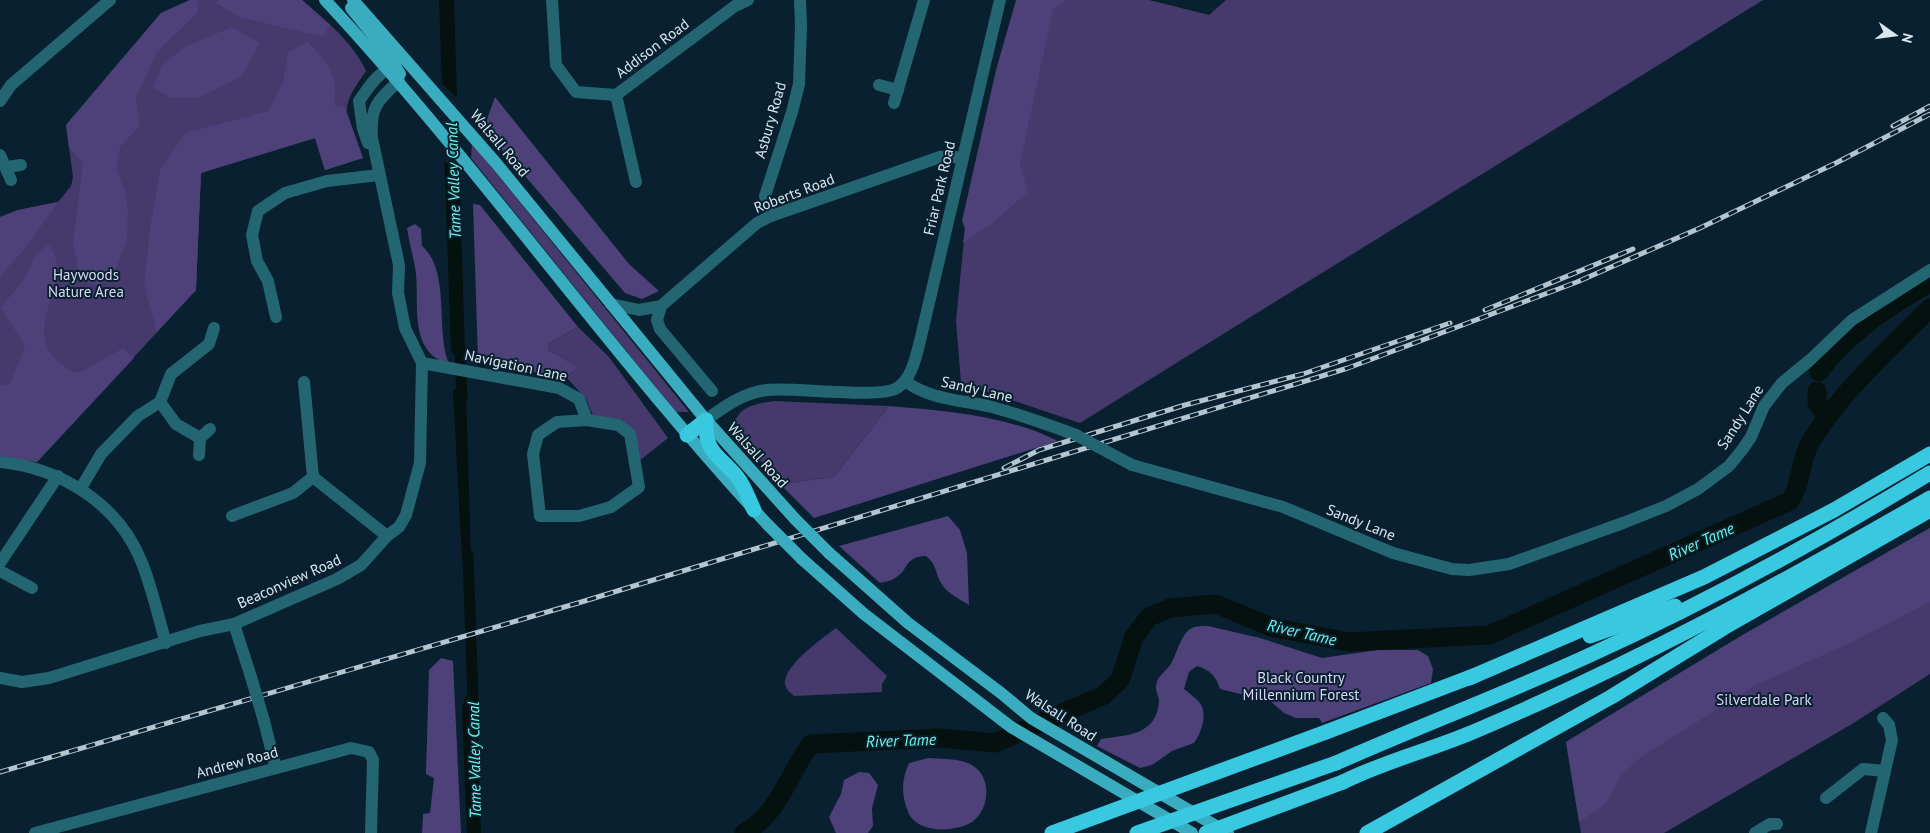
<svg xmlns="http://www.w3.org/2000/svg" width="1930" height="833" font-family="'PT Sans',sans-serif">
	<rect width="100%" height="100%" fill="#08202f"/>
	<g fill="#46396b">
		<path d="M 190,0 L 302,0 C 325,20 354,43 366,71 C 337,112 345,113 363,158 L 325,170 L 315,138 L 201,173 L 196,290 L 37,462 L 0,456 L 0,217 L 18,210 L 58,202 L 71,186 L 73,177 L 66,125 L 161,13 Z"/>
		<path d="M 1018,0 L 1149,0 L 1209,15 L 1226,0 L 1763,0 C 1536,142 1307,281 1080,423 L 961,383 L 956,321 L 965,229 Z"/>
		<polygon points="472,143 672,391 689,412 675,412 471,158"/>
		<polygon points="578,327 609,357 668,438 643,458 640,460 634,434 594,418 586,399 566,377 579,367 548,350 549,343"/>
		<path d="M 774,401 L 889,406 L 834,477 L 780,484 L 740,436 L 734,424 C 740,405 757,404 774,401 Z"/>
		<polygon points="1930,528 1930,674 1852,724 1664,833 1581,833 1566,742 1741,636"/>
		<path d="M 836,628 L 887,676 L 882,684 L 882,692 L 794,696 C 792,694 787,690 786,687 C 778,669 824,637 836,628 Z"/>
	</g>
	<g fill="#4e4078">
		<polygon points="190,0 198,0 197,13 156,53 136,98 140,125 120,147 116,168 125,191 128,211 127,240 116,269 100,285 89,284 78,268 73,243 83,163 69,147 66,125 161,13"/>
		<polygon points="218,0 302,0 330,25 323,37 239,17 216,3"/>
		<polygon points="1016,0 1067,0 1053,9 1020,164 1028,192 994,222 963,243 965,229 962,221 996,70"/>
		<polygon points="232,27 260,43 242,76 198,98 171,98 153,88 162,66 184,47"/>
		<path d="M 308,42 C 328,63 339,75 334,105 L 345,107 L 363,158 L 325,170 L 315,138 L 201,173 L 196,290 L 157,332 L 144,285 L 150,228 L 160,170 L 185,133 L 268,111 L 283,83 L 288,52 Z"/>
		<polygon points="495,97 629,264 659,291 642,299 625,293 484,128"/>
		<polygon points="58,202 27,246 0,276 0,217 18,210"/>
		<polygon points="473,204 480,205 578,327 549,343 548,350 579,367 566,377 541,374 478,359"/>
		<path d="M 415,224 L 421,229 L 422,246 C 451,271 435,331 449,364 C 409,353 419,306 416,274 C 414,258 409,243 407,228 Z"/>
		<path d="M 49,245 C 75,281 26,319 52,355 C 57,362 66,367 73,373 L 85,370 L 123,348 L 134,358 L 37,462 L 0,456 L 0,385 L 10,384 L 25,346 L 1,308 C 8,297 19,287 26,276 C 34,261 30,255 49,245 Z"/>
		<path d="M 889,406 C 947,411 1005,415 1058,441 L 814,518 L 780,484 L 834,477 Z"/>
		<path d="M 948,516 L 960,530 L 967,553 L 969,605 C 960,599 946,593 941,583 C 935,572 937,565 926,556 C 903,557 909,571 895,578 C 891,581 884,582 880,583 L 839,546 Z"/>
		<polygon points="1930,528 1930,602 1848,644 1756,685 1641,757 1621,776 1606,804 1579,822 1566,742 1741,636"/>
		<path d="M 1208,626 L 1260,638 L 1322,658 L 1377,650 L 1418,650 L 1428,656 L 1433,669 L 1431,683 L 1322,723 L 1319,718 L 1296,718 L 1284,713 L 1270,701 L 1220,689 C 1216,676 1210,670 1197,666 L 1189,672 L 1184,689 C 1188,692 1192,695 1196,699 C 1210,710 1202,731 1194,743 L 1172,751 L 1152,765 L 1140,768 L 1097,746 L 1101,739 C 1126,735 1157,736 1159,701 C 1159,696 1155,691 1156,686 C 1157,676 1166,671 1171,664 C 1177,654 1181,633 1192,628 C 1196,626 1203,626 1208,626 Z"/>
		<polygon points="441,658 453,661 461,833 422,833 423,814 430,813 434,778 426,774 429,670"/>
		<path d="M 928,758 C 942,759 957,758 970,764 C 992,774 991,809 972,822 C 953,833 919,833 909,814 C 901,796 901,781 909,763 Z"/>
		<polygon points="859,772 869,773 878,785 872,808 873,826 868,833 836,833 829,817 841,794 844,780"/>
	</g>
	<g fill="#05110f">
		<polygon points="439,0 454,0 465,351 462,361 451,352"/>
		<polygon points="462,382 466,390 471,561 468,569 463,566 462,558 453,391"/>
		<polygon points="472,688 477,719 481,833 467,833 462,708 465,698"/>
	</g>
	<polygon fill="#08202f" points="439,81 460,100 462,176 442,159"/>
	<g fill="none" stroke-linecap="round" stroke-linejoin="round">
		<g stroke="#05110f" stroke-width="11">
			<polyline points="460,348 462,397"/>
			<polyline points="468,555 473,701"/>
		</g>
		<g stroke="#05110f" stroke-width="19">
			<path d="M 1819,372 C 1846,334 1890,305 1930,283"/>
			<polyline points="1817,391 1817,403 1827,418"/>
			<path d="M 744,833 C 781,812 787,775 811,744 L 941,738 L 995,743 L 1104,695 L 1120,680 L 1134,637 L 1149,617 L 1170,608 L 1216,604 L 1271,627 L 1349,642 L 1489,635 L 1790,501 C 1802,483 1800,461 1810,443 C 1841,391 1888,351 1930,308"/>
		</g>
		<g stroke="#236672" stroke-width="12">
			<polyline points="552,0 556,65 576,92 616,95 735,6 748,0"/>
			<polyline points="879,85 898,90"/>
			<polyline points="616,95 636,182"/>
			<polyline points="0,101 11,85 110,0"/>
			<polyline points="894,103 924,0"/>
			<path d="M 368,143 L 363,129 L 359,101 C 369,87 379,70 396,66"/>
			<polyline points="0,155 11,180"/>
			<polyline points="7,167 21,165"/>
			<polyline points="771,216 765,196 792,112 799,84 801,25 800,0"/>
			<polyline points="611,304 639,310 661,306 757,223 771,216 940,157 948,156 962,158"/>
			<polyline points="661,306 657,320 660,329 712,391"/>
			<polyline points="276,317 268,281 257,261 252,235 258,211 285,193 327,181 379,175"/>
			<polyline points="422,363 559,388 579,399 587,420 618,425 630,434 639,487 611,507 579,516 540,516 533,454 538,435 557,422 587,420"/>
			<path d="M 905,381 C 930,400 963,400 992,407 C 1021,415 1049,425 1076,435"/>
			<polyline points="160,402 176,424 200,438 210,429"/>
			<path d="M 706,420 C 725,406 743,393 767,390 C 794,387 880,399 897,388 C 912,379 916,356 920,341 L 1000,0"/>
			<polyline points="199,455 200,438"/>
			<path d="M 0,462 C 61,468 119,504 142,563 C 152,588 158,616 166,643"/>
			<polyline points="1132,465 1283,507 1393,553 1452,569 1469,570 1509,564 1623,523 1666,506 1698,489 1729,466 1742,450 1751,437 1764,406 1782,383 1810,360 1852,320 1930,270"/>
			<polyline points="313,477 387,536"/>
			<polyline points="81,488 101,454 138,416 160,402 171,374 209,344 214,328"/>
			<polyline points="232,516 293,493 313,477 304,382"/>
			<polyline points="0,563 58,476"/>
			<polyline points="0,571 32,588"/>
			<polyline points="234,624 251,677"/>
			<path d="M 0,678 L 22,682 L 49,678 L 200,631 L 234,624 L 337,579 L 361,565 L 387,536 L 399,527 L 406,515 L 420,463 L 422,363 L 405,328 L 398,293 L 399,265 L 372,138 C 370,107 377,101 399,81"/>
			<polyline points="264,721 276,768"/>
			<polyline points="1826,798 1863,769 1885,771"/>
			<polyline points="35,833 351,748 369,752 373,760 371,833"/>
			<polyline points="1755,833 1770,824 1777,824"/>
			<polyline points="1871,833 1892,740 1889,725 1883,718"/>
		</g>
		<g stroke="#3aacbf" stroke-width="12">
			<path d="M 325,0 C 481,168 612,357 768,525"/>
			<polyline points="353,0 496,163 706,420 795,519"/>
			<polyline points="351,8 388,54 400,74"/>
			<polyline points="829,553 908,623 1001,693 1031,718 1228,833"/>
			<polyline points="802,559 864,614 1011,727 1192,833"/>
		</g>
		<g stroke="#38c8e0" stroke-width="15">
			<path d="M 706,420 C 704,454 720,455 738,478 C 745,487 749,500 754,510"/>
			<polyline points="687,435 706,420"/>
			<polyline points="1590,636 1675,606"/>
			<polyline points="1469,678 1704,577 1834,510 1930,454"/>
			<polyline points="1326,732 1476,675"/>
			<path d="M 1336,763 C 1420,726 1507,693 1590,655 C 1707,602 1820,540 1930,473"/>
			<path d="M 1343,782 C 1387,760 1435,749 1480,729 C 1635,663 1784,582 1930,498"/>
			<polyline points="1367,833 1611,697 1725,627 1930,510"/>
		</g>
		<defs>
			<g id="rail">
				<polyline points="1893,126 1930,106"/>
				<polyline points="1485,310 1633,249"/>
				<polyline points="1004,468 1039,450 1185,405 1303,374 1450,323"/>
				<polyline points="0,772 578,603 1348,368 1577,282 1700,228 1836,163 1930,114"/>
			</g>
		</defs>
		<use href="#rail" stroke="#b5c5d0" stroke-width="5"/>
		<use href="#rail" stroke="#08202f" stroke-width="3" stroke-dasharray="9" stroke-linecap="butt"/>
		<g stroke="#236672" stroke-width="12">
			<polyline points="1076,435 1132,465"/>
			<polyline points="251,677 264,721"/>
		</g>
		<g stroke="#3aacbf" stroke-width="12">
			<polyline points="795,519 829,553"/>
			<polyline points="768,525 802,559"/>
		</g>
		<g stroke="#38c8e0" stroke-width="15">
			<polyline points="1052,833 1326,732"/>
			<polyline points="1137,833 1336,763"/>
			<polyline points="1206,833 1343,782"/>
		</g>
	</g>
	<g text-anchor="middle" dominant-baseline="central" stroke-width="4" stroke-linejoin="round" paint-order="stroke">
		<g font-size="15" fill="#d9e7f1" stroke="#08202f">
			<text transform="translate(652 48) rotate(-37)">Addison Road</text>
			<text transform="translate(770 120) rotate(-74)">Asbury Road</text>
			<text transform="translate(500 143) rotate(50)">Walsall Road</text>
			<text transform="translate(939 188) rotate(-77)">Friar Park Road</text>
			<text transform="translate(794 193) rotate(-21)">Roberts Road</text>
			<text transform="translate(516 365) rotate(12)">Navigation Lane</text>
			<text transform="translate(977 389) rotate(13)">Sandy Lane</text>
			<text transform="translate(1740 417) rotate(-58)">Sandy Lane</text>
			<text transform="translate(758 455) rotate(48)">Walsall Road</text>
			<text transform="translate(1361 522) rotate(22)">Sandy Lane</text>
			<text transform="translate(289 581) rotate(-24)">Beaconview Road</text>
			<text transform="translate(1061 715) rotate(33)">Walsall Road</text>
			<text transform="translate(237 762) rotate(-15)">Andrew Road</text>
		</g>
		<g font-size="15" fill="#ddd7fa" stroke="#08202f">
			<text x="86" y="274">Haywoods<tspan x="86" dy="17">Nature Area</tspan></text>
			<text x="1301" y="677">Black Country<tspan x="1301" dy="17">Millennium Forest</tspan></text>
			<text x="1764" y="699">Silverdale Park</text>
		</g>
		<g font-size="16" font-style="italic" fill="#6df5e3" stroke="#08202f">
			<text transform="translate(453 181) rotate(-92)">Tame Valley Canal</text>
			<text transform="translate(1701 541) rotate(-24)">River Tame</text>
			<text transform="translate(1302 632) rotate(13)">River Tame</text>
			<text transform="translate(901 740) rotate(-2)">River Tame</text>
			<text transform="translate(474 760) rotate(-91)">Tame Valley Canal</text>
		</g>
	</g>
	<g transform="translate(1895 35) rotate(104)" stroke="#08202f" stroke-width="4" paint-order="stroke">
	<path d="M0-4L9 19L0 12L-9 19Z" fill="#d9e7f1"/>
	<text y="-8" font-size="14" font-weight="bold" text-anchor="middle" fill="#d9e7f1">N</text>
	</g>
</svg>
